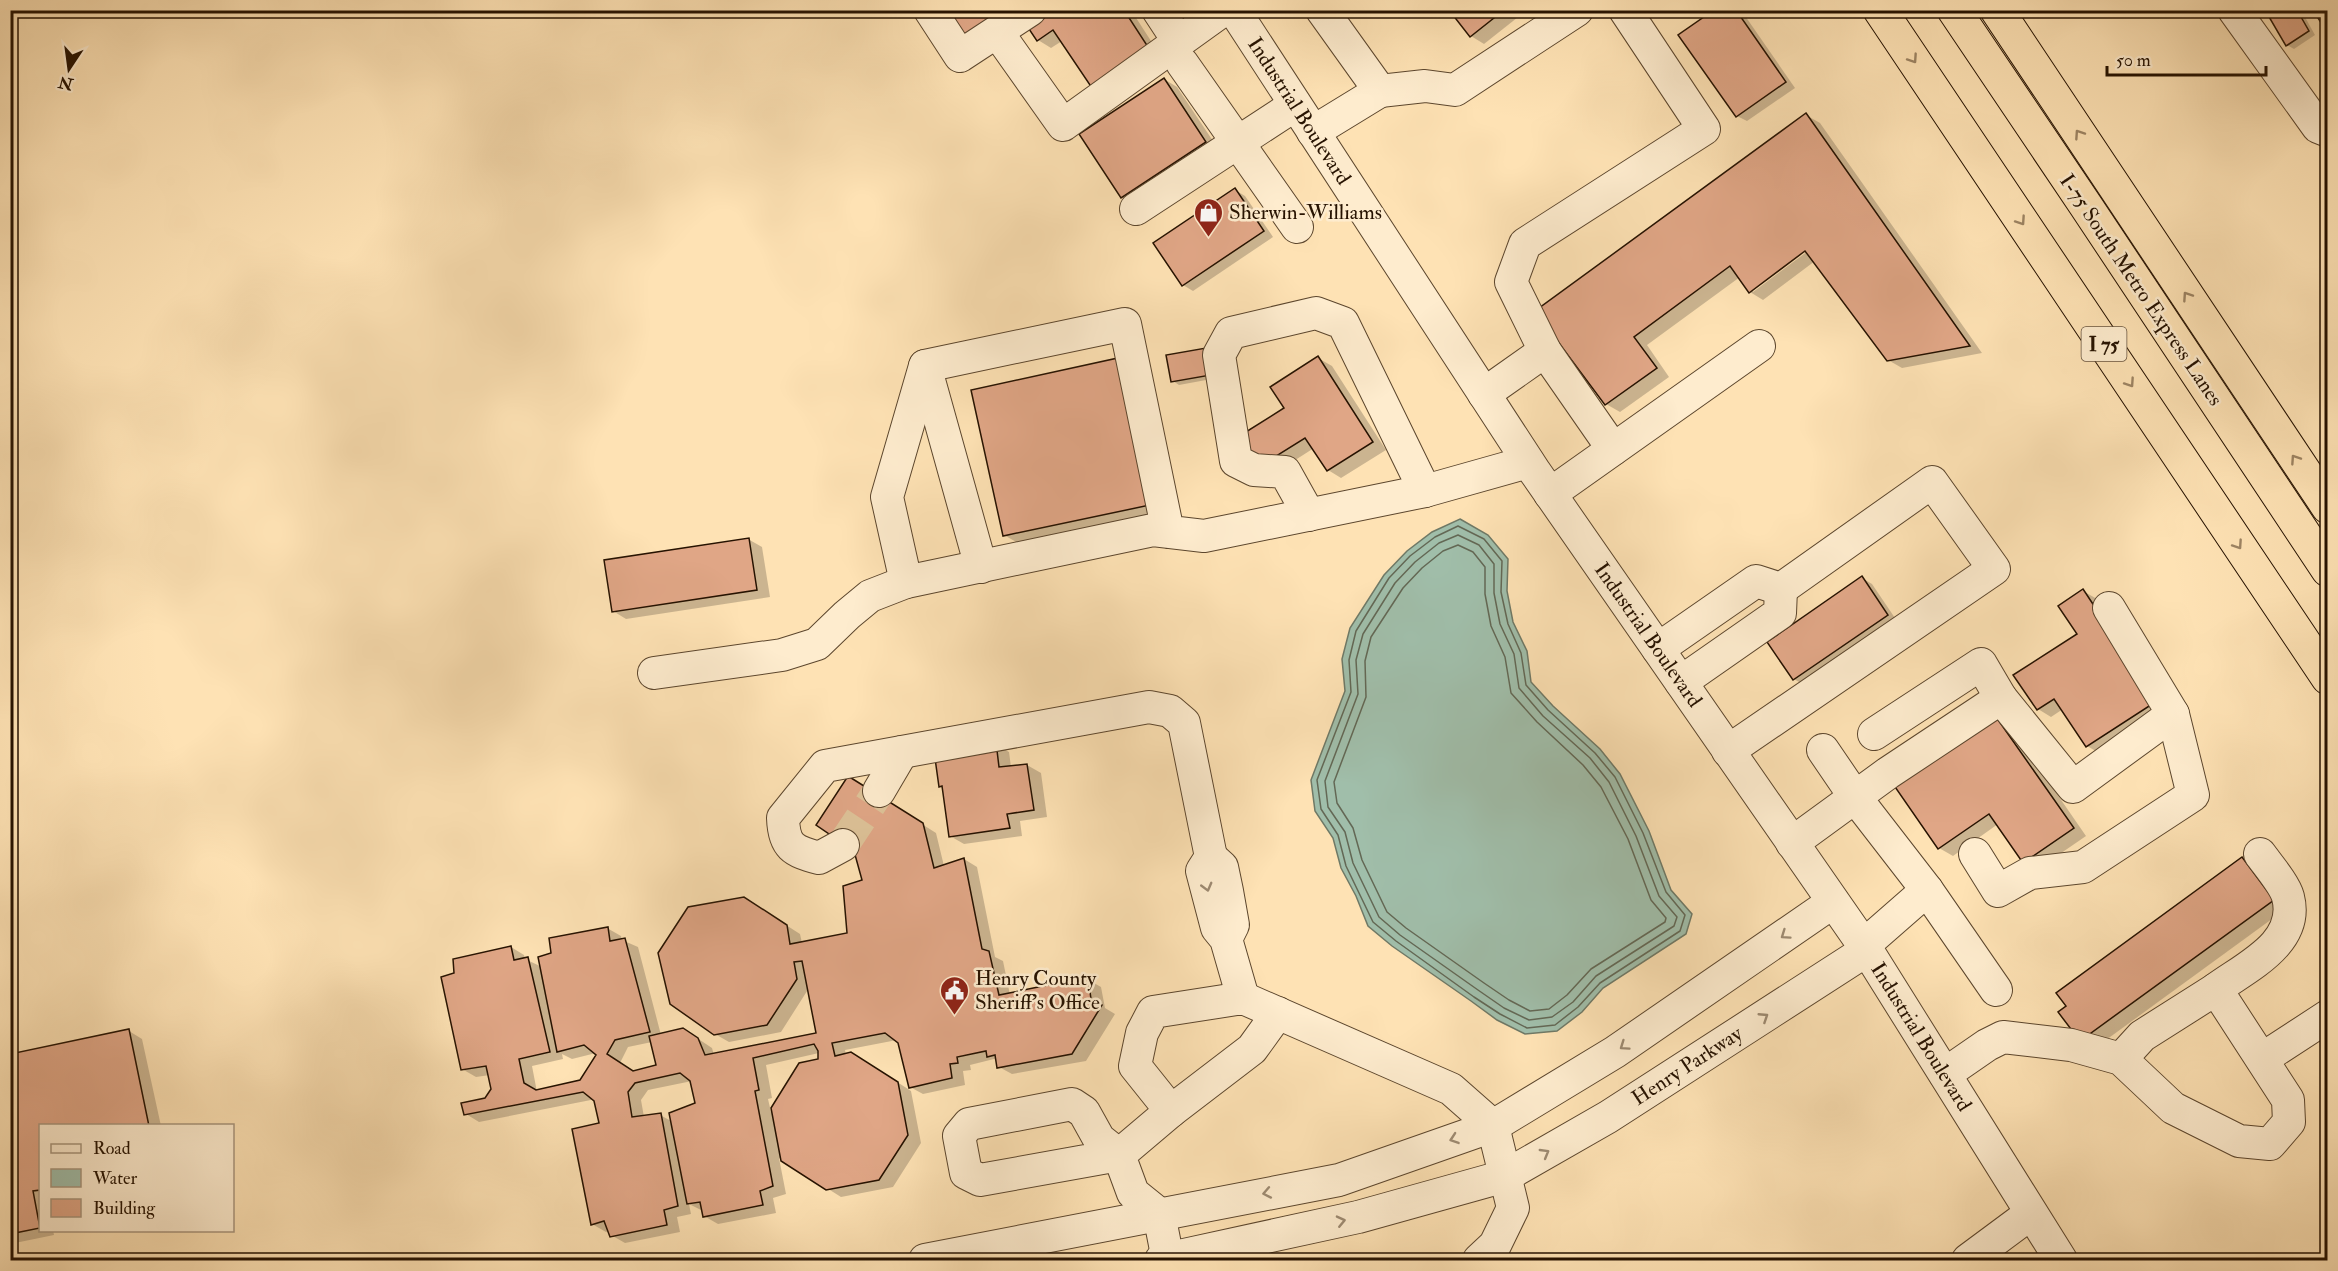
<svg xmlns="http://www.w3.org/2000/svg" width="2338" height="1271" font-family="'IM FELL Double Pica',serif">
	<rect width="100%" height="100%" fill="#fee2b4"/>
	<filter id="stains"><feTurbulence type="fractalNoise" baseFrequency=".00333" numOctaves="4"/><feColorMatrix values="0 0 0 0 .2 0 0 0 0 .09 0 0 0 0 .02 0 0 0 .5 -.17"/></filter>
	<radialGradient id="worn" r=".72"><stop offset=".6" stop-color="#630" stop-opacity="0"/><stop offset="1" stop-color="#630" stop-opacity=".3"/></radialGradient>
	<polygon fill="#a0beaa" stroke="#6f7966" stroke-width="1.5" points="1460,519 1488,535 1508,559 1507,591 1513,622 1527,651 1531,682 1553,706 1600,749 1620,774 1649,831 1671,890 1692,914 1686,934 1603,988 1582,1012 1557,1031 1525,1034 1497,1020 1471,1001 1392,946 1368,926 1356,896 1341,868 1333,838 1315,811 1311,780 1345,691 1342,659 1350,628 1384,575 1407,551 1432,532"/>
	<g fill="#0003" fill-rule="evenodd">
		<polygon points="942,10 1131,10 1162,58 1062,41 1051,48 1038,40 1025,21"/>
		<polygon points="1451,10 1527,10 1484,44 1471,36"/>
		<polygon points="1716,10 1741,10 1795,88 1747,121 1737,116"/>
		<polygon points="2267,10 2301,10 2315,35 2294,49 2287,45"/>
		<polygon points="1164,79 1177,87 1219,150 1136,205 1122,197"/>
		<path d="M 1806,115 L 1820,123 L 1982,353 L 1902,368 L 1888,360 L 1815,261 L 1763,300 L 1750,292 L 1740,277 L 1647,345 L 1669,377 L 1620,412 L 1606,404 L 1537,312 ZM 1810,245 L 1812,248 L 1753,292 L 1753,288 Z"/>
		<polygon points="1235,190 1245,196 1273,237 1193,291 1183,285"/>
		<polygon points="1168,356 1217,378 1179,385 1173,381"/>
		<polygon points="1318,358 1332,366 1386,450 1341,478 1328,470 1314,448 1275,473 1262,465 1286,409"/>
		<polygon points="973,391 1163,512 1018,543 1004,535"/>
		<polygon points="748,539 762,547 770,597 626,619 613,611"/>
		<polygon points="1862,578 1872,584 1897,621 1804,685 1794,679 1769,642"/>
		<polygon points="2083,591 2097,599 2169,709 2101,754 2087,746 2063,709 2051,717 2038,709 2079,634"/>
		<polygon points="1994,716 2008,723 2086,836 2038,869 1998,824 1953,856 1939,848"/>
		<polygon points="995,744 1009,752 1011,767 1027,765 1041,773 1047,817 1020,821 1022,836 964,844 950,836 944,788 940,786"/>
		<path d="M 862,786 L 936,833 L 944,866 L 964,859 L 977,867 L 995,957 L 1003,961 L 1010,995 L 1087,979 L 1101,987 L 1105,1008 L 1115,1014 L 1086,1061 L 1012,1074 L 999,1067 L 998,1061 L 994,1059 L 970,1065 L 971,1070 L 963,1071 L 965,1085 L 923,1094 L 910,1087 L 900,1042 L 897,1040 L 845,1050 L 846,1055 L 865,1061 L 911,1091 L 921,1143 L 893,1187 L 841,1197 L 779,1158 L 786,1194 L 773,1198 L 776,1213 L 718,1224 L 704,1216 L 703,1211 L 689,1204 L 691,1214 L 677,1217 L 680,1232 L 625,1243 L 611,1235 L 609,1231 L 606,1232 L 592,1224 L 600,1124 L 596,1099 L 479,1122 L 466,1114 L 486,1100 L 493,1089 L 490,1075 L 476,1077 L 462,1069 L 511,947 L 524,955 L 525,959 L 542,967 L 552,954 L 607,928 L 621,936 L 622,940 L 638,947 L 661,1035 L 697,1038 L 712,1048 L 714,1055 L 818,1034 L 809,988 L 781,1032 L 729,1042 L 715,1034 L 758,907 L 800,934 L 802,943 L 849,934 L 864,881 ZM 652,1042 L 657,1067 L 635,1072 L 620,1063 L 628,1047 ZM 596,1053 L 598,1055 L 581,1082 L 537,1092 L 532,1066 L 563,1059 L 562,1054 L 572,1059 ZM 819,1053 L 819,1060 L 800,1064 L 771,1112 L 768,1099 L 772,1098 L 766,1065 ZM 692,1081 L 696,1104 L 673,1122 L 660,1115 L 644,1117 L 641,1100 L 648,1090 Z"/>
		<polygon points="2243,859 2256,867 2287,908 2095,1048 2081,1040"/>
		<polygon points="129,1031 142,1039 161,1126 40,1126 40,1230 53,1230 54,1235 10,1244 10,1056"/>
	</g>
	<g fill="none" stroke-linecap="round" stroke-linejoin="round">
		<g stroke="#636855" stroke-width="1.5">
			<polygon points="1458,526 1484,539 1502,561 1501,592 1508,624 1521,653 1526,685 1548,710 1595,753 1615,777 1643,833 1666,892 1685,915 1680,931 1600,983 1578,1007 1555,1025 1527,1028 1500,1014 1474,997 1396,941 1373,922 1346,866 1338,835 1321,809 1317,780 1351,692 1349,660 1356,631 1389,578 1410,556 1435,537"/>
			<polygon points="1458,535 1479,545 1494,564 1494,593 1500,624 1514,654 1519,688 1543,716 1590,758 1609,782 1636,836 1659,896 1677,917 1674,926 1596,976 1573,1002 1552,1017 1529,1020 1504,1008 1478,990 1400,935 1379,917 1353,863 1345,832 1328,807 1325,781 1358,694 1356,660 1363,634 1395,583 1415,562 1439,543"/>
			<polygon points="1458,545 1473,552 1485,567 1485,594 1491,626 1505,657 1511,693 1537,722 1583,765 1601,787 1628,839 1651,900 1666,918 1665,922 1591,969 1567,995 1549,1009 1530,1011 1509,1000 1484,983 1406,928 1387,912 1362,860 1353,828 1337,803 1334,782 1366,697 1365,661 1371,637 1403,588 1422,568 1443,551"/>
		</g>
	</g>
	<g fill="#e0a686" stroke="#261200" stroke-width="1.5">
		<polygon points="940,10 977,10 979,14 984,10 1017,10 963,46"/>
		<polygon points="1044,10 1124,10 1150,50 1092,88 1053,30 1037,41 1025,23"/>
		<polygon points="1449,10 1504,10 1470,37"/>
		<polygon points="1714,10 1736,10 1786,82 1736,117 1678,35"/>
		<polygon points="2265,10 2297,10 2309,31 2286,46"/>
		<polygon points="2313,10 2328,10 2328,34"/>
		<polygon points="1164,78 1206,142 1121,198 1079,134"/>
		<polygon points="1806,113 1970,346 1887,361 1805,251 1749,293 1730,266 1634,337 1657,368 1605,405 1535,311"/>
		<polygon points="1235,188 1264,231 1182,286 1153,243"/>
		<polygon points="1206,348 1211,375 1171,382 1166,355"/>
		<polygon points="1318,356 1373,442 1327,471 1305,438 1260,466 1241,435 1284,408 1270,387"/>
		<polygon points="1118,358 1150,505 1003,536 971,390"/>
		<polygon points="749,538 757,590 612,612 604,560"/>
		<polygon points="1862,576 1888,615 1793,680 1767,642"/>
		<polygon points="2083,589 2157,701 2086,747 2054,699 2037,710 2013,675 2077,634 2058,606"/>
		<polygon points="1994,714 2074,828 2023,863 1989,814 1938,849 1893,784"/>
		<polygon points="996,742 999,767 1027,764 1034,810 1007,814 1010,828 949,837 942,786 939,787 934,751"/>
		<polygon points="848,776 923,823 934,868 964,858 982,949 989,951 999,995 1088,977 1091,999 1102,1005 1072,1054 997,1068 995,1055 987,1057 986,1051 957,1057 958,1063 950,1064 952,1078 909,1088 898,1043 885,1033 832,1043 835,1056 851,1052 898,1082 908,1135 879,1180 826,1190 781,1161 771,1108 799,1063 818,1059 818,1051 814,1044 753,1058 759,1090 755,1091 773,1186 760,1191 763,1205 703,1217 700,1202 687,1204 669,1113 695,1103 690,1081 680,1073 635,1083 628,1092 632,1117 661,1113 678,1206 664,1210 667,1225 610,1237 604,1221 591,1225 572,1129 599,1123 594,1101 583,1092 464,1115 461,1103 485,1098 491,1089 486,1066 461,1070 441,977 454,973 453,959 511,946 514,960 528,957 550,1052 519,1059 524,1083 536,1090 580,1080 596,1055 584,1045 557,1052 538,957 551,953 549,938 608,927 610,941 625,938 650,1032 615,1040 607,1054 633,1071 656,1065 649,1036 683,1028 698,1038 705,1055 816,1033 802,961 794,962 797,979 767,1025 714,1035 670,1004 658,953 688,907 744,897 787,925 790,944 847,933 843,886 862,880 854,851 816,825"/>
		<polygon points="2242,857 2274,900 2080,1041 2058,1012 2066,1006 2056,993"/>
		<polygon points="129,1029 149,1126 40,1126 40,1190 33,1191 40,1228 10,1234 10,1054"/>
	</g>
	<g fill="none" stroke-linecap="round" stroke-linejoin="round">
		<polyline stroke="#dec399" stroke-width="32" stroke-dasharray="32 16" stroke-linecap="butt" points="843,845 879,791"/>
		<defs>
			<g id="minor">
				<polyline points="930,10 960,56 1030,10"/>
				<polyline points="1158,10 1179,42"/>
				<polyline points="1234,10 1535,472 1867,950 2061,1260"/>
				<polyline points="1322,10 1380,91 1425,86 1455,90 1577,10"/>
				<polyline points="2234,10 2318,127 2328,131"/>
				<polyline points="1005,43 1063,125 1223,10"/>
				<polyline points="1182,63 1297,227"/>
				<polyline points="1313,132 1380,91"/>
				<polyline points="1136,209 1295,105"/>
				<polyline points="925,366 981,567"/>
				<polyline points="1484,394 1545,351"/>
				<polyline points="1613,449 1545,351 1511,282 1525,244 1704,129 1625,10"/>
				<polyline points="1550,494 1759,346"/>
				<polyline points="1309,515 1285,472 1254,470 1236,461 1219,355 1231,333 1316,313 1343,323 1425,491"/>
				<polyline points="1168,532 1125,324 925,366 887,497 906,582 1153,530 1204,536 1425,491 1528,462"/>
				<polyline points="1658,649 1756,581 1781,589 1932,482 1994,569 1728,751"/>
				<polyline points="654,673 782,655 817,644 847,615 870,596 906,582"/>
				<polyline points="1681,682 1780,613 1781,589"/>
				<polyline points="1874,734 1981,664 2001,698"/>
				<polyline points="1823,750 1855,797 1927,890 1996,990"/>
				<polyline points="879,791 902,752"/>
				<polyline points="1792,843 1888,773 2001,698 2073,787 2173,714 2109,608"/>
				<path d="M 843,845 L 819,858 C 793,851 784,847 783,818 L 825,766 L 1149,707 L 1170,711 L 1184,723 L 1211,857"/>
				<polyline points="1975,854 1998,891 2030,873 2083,867 2193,795 2173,714"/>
				<polyline points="1226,939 1233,925 1227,891 1222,867 1211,857 1202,871 1217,928 1226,939 1243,998"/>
				<polyline points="1863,946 1927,890"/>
				<path d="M 2216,989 C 2246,967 2300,943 2288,897 C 2285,885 2268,865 2260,854"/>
				<polyline points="2262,1059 2328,1016"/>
				<polyline points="1945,1074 1987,1045 2003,1037 2071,1045 2121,1059 2173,1108 2239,1141 2270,1144 2289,1122 2288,1100 2216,989 2142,1036 2121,1059"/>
				<polygon points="1072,1104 1084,1112 1099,1139 1119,1155 980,1180 966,1173 959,1136 969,1124"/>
				<polyline points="1171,1111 1252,1049 1278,1013"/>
				<polyline points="925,1260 1339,1180 1493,1126 1615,1052 1833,902"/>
				<polyline points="1161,1260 1358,1217 1505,1176 1608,1117 1867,950"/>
				<polyline points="1168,1260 1159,1214 1133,1193 1119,1155 1171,1111 1135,1066 1142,1033 1153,1012 1243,998 1451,1089 1493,1126 1513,1208 1495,1245 1479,1260"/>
				<polyline points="1968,1260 2030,1214"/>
			</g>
			<g id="highway">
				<polyline points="1880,10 2328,678"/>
				<polyline points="1954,10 2086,206 2328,570"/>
				<polyline points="1997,10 2328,507"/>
			</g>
		</defs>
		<use href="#minor" stroke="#5c462d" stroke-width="34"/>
		<use href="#highway" stroke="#261200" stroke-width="35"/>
		<use href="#minor" stroke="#feecce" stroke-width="32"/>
		<use href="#highway" stroke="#fee2b4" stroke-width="33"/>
	</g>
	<defs><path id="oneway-chevron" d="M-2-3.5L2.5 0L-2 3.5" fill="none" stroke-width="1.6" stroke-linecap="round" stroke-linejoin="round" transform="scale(1.5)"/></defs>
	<g stroke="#9d8463">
		<use href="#oneway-chevron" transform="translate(1913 59) rotate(56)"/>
		<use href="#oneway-chevron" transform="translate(2079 134) rotate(-124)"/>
		<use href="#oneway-chevron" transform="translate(2021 221) rotate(56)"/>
		<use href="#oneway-chevron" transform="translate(2187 296) rotate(-124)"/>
		<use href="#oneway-chevron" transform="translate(2130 383) rotate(56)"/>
		<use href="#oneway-chevron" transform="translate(2295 459) rotate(-124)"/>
		<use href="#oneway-chevron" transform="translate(2238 545) rotate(56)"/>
	</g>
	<g stroke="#9d8a71">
		<use href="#oneway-chevron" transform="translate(1207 887) rotate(75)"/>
		<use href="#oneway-chevron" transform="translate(1785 935) rotate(145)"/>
		<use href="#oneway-chevron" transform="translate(1764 1017) rotate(-33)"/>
		<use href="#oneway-chevron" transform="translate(1624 1046) rotate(145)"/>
		<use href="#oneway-chevron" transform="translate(1454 1139) rotate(161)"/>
		<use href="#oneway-chevron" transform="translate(1545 1153) rotate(-30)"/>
		<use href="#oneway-chevron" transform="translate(1267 1193) rotate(169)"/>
		<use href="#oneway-chevron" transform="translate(1341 1221) rotate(-13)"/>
	</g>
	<defs>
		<symbol id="shop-pin" viewBox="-11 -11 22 30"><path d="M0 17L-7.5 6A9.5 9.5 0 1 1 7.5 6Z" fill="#8f2418" stroke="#feecce"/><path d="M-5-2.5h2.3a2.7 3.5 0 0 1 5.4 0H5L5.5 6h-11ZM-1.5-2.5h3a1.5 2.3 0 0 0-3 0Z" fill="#fff"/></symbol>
		<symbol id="civic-pin" viewBox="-11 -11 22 30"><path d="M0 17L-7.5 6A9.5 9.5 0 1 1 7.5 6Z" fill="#8f2418" stroke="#feecce"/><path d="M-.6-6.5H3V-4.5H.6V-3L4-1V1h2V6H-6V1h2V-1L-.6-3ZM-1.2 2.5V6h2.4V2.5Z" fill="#fff"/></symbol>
	</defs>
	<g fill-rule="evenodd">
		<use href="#shop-pin" x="1192" y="196" width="33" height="45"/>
		<use href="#civic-pin" x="938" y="974" width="33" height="45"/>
	</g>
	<g text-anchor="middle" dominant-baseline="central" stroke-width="5" stroke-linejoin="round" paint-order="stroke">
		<rect fill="#feecce" stroke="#67533e" stroke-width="1.5" x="2081.5" y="327" width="45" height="34" rx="4.5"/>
		<g font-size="20" font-weight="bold" fill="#261200">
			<text x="2104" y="344">I 75</text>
		</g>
		<g font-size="21" fill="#261200" stroke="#feecce">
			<text transform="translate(1299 111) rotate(57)">Industrial Boulevard</text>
			<text transform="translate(2141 290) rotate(56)">I-75 South Metro Express Lanes</text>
			<text transform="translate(1648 635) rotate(55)">Industrial Boulevard</text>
			<text transform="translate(1921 1037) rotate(58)">Industrial Boulevard</text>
			<text transform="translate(1687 1066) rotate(-33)">Henry Parkway</text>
		</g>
		<g font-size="21" fill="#261200" stroke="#feecce" text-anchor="start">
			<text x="1229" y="212">Sherwin-Williams</text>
			<text x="975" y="978">Henry County<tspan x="975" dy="24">Sheriff's Office</tspan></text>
		</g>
	</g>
	<rect width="2338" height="1271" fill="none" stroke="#fee2b4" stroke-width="36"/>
	<rect x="12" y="12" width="2314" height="1247" fill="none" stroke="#261200" stroke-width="3"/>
	<rect x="18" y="18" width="2302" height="1235" fill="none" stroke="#261200" stroke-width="1.5"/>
	<rect x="39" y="1124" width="195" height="108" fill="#feecce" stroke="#a8957c" stroke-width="1.5"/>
	<rect x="51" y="1144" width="30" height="9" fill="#feecce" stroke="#a8957c" stroke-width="1.5"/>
	<text x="93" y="1154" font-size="18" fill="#261200">Road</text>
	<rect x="51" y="1169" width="30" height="18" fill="#a0beaa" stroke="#a8957c" stroke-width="1.5"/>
	<text x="93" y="1184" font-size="18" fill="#261200">Water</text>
	<rect x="51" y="1199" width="30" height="18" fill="#e0a686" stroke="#a8957c" stroke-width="1.5"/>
	<text x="93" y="1214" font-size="18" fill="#261200">Building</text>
	<g transform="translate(69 69) rotate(193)" stroke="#feecce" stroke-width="4.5" paint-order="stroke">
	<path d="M0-4.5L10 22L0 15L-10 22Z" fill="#261200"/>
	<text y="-9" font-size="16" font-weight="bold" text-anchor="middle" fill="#261200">N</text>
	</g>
	<path d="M2107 66v9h159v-9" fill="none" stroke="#261200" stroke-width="3"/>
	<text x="2116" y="66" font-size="18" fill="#261200" stroke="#feecce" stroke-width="4.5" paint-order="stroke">50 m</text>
	<rect width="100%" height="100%" filter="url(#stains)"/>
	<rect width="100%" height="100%" fill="url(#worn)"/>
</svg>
